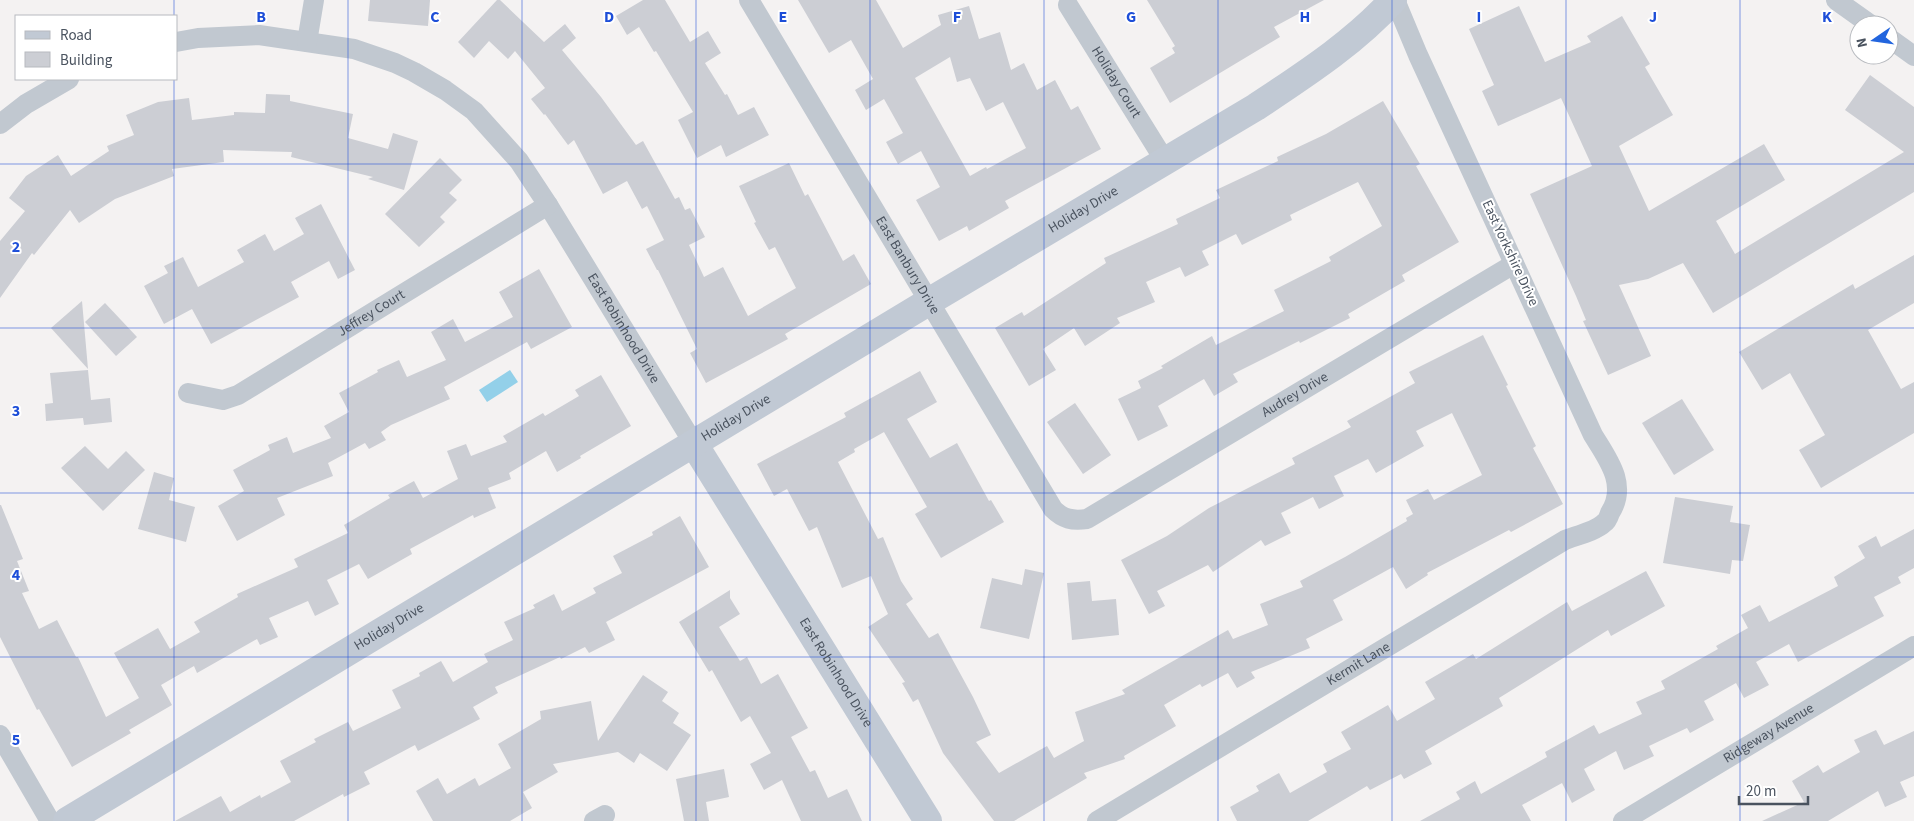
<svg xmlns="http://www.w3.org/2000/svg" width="1914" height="821" font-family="'Source Sans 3',sans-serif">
	<rect width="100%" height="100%" fill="#f4f2f2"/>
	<polygon fill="#93d0e9" points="510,370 518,382 487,402 479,390"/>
	<g fill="#ccced4" fill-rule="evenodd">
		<polygon points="370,0 430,0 428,26 368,21"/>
		<polygon points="497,0 500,0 544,42 565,24 576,38 562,50 601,97 636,145 643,141 675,199 679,197 685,210 690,208 705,237 689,245 704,277 723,267 748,316 796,288 775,247 769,250 754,223 756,222 739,186 789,163 805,196 808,194 843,261 854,254 871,284 785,334 788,339 706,383 690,353 697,349 658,270 657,270 646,249 664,240 647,206 642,209 627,181 603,194 574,140 568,145 545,114 544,115 531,99 545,88 515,51 508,59 489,41 474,58 458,42"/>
		<polygon points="643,0 665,0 690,42 708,31 721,53 705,63 725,95 727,94 738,115 754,107 769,135 726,157 721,145 697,158 678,120 693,112 656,51 654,52 639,27 627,35 616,16"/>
		<path d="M 798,0 L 876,0 L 903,48 L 941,25 L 938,15 L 969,6 L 979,39 L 1000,32 L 1011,70 L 1024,63 L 1037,90 L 1055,80 L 1071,110 L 1078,106 L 1101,149 L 1005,201 L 1009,208 L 969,231 L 967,226 L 939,241 L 916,200 L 940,187 L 921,151 L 898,164 L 886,142 L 903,133 L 884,99 L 866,110 L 855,90 L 873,79 L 851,40 L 829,53 ZM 950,57 L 957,82 L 970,78 L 986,111 L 1003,102 L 1026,148 L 987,169 L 986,167 L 970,176 L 915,78 Z"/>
		<polygon points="1147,0 1324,0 1274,27 1280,37 1170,103 1150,68 1175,53 1172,48 1175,46"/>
		<polygon points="1519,6 1545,62 1591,42 1587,36 1622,16 1650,64 1645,67 1673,115 1619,146 1649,211 1764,144 1785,180 1716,221 1735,254 1904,152 1845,110 1870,75 1914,107 1914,192 1713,313 1683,263 1648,279 1619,285 1651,356 1608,375 1583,321 1586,320 1576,296 1530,194 1592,166 1561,98 1498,126 1482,91 1494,85 1469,29"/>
		<polygon points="266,94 290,95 290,101 353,114 348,138 388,149 393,133 418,141 404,190 368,179 373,177 291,157 292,152 223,150 224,162 172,169 174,176 115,199 79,223 70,210 34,255 32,253 0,298 0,241 25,211 9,198 26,176 58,155 71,176 109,151 107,146 134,135 126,115 158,102 189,98 192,120 234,115 234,112 265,113"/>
		<polygon points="1383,101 1420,164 1416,166 1459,242 1402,275 1405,281 1348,314 1350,318 1300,343 1299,341 1233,374 1238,382 1214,396 1204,379 1158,406 1168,426 1138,441 1118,399 1141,388 1138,381 1163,368 1161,366 1212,336 1216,345 1284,311 1274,290 1331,261 1329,257 1382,226 1358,182 1290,215 1292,220 1242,245 1236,234 1202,251 1209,265 1185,277 1180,267 1146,282 1155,302 1117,318 1120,323 1085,346 1074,328 1043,349 1056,370 1029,386 995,328 1022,312 1024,316 1106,263 1104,258 1178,224 1176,219 1220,198 1216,190 1278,161 1277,157 1326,134"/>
		<polygon points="440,158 462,180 449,193 457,200 440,217 445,222 419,247 385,214"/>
		<polygon points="321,204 355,270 338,279 329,261 291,282 299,297 211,344 192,309 164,324 144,286 168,273 164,266 183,257 198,287 244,262 237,250 265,234 274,251 304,234 295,218"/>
		<polygon points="1914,255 1914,303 1868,330 1901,389 1914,382 1914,433 1821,488 1799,450 1825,435 1790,373 1762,390 1739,352 1853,284 1855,289"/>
		<polygon points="539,269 572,327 531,349 527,342 444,387 450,399 391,425 381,432 386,440 369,449 365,443 328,463 333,476 277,498 285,515 237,541 218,506 244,491 233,470 270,450 268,445 287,437 293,453 331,438 324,426 349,412 339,393 378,372 377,370 399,360 407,377 446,360 431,332 453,319 465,342 513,317 499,292"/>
		<polygon points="82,301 88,369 51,328"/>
		<polygon points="105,303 137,337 116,356 85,322"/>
		<polygon points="1483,335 1508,385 1506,386 1536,446 1533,448 1563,504 1511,532 1509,530 1427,573 1428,575 1406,589 1393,567 1333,600 1343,620 1306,639 1310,648 1251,672 1255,678 1237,688 1228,673 1202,687 1200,684 1164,705 1176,726 1124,756 1125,759 1084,773 1087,778 1014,821 994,821 943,753 918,699 913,702 902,683 905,682 868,627 888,614 871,576 842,588 817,527 809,531 787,489 774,496 757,464 846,417 844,413 920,371 937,402 907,419 930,458 957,443 989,501 991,500 1004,522 941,558 915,514 927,507 884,432 854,449 855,452 838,462 878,539 883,537 901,581 913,599 906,604 929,638 938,633 973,697 991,735 976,742 999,773 1047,746 1054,758 1084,741 1075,712 1125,694 1122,690 1228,630 1233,639 1268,625 1260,604 1303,587 1300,581 1345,557 1407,521 1406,518 1413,514 1406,500 1428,489 1434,500 1482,475 1452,413 1416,431 1424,446 1376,473 1368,459 1334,476 1344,496 1319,509 1313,497 1281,513 1291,533 1265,546 1261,540 1213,572 1208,565 1157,591 1165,606 1149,614 1121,560 1167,536 1209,508 1295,464 1292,458 1351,427 1347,421 1415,383 1409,372"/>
		<polygon points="88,370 91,400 110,398 112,422 84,425 83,418 46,421 45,404 53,403 50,373"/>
		<polygon points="601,375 631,426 580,456 581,458 557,472 546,451 509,473 511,479 488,488 496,508 474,518 473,515 410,549 412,554 368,579 359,564 327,580 339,604 315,616 308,601 269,618 278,637 260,645 257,639 197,673 194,666 161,685 172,705 129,730 131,733 72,767 39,709 37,710 0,637 0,505 1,505 23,559 17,561 29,591 22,593 39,629 57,620 76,657 78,657 106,717 139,698 114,653 158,628 170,649 200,632 194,622 238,597 237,594 298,567 294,559 348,533 344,525 390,498 388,495 414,481 423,498 458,479 447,451 466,444 471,456 507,442 503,436 543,413 545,416 579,396 575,390"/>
		<polygon points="1682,399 1714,450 1674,475 1642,423"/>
		<polygon points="1075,403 1111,455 1083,474 1047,422"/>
		<polygon points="85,446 108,469 126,451 145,470 103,511 61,468"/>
		<polygon points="154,472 174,478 169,500 195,507 186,542 138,529"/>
		<polygon points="1675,497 1733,506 1730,522 1750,525 1743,561 1732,560 1730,574 1663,563"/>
		<polygon points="680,516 709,567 606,622 615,640 589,653 585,647 561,659 560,657 495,687 498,693 473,707 480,719 418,751 415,745 364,772 370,784 344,797 343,794 294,821 175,821 221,796 230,812 260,795 261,798 291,782 280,761 316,742 314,739 348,722 353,731 401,708 392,690 420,676 419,673 441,661 453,682 488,662 484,654 513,640 504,622 535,608 533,605 554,594 562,611 596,593 593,588 622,573 613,556 653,535 652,532"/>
		<polygon points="1914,529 1914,568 1898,577 1901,583 1874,597 1884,616 1798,662 1789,644 1756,662 1769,685 1744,698 1736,683 1704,701 1714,720 1690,733 1687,728 1649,746 1654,756 1624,770 1616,751 1584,769 1595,790 1572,803 1562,783 1522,805 1531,821 1420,821 1460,799 1456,792 1475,781 1481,794 1547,757 1545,752 1594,725 1599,734 1642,714 1636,702 1665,689 1661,681 1718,649 1716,646 1748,628 1741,615 1760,605 1769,622 1838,586 1834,577 1865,558 1858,546 1876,536 1881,547"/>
		<polygon points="1025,569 1044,573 1029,639 980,628 992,578 1022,585"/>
		<polygon points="1646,571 1665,606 1611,636 1608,630 1499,698 1503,706 1425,751 1432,764 1404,779 1401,774 1370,790 1367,786 1308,821 1237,821 1230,807 1259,791 1256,786 1279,773 1290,793 1327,772 1323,764 1351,749 1341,732 1388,705 1397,721 1435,699 1425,682 1473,654 1476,659 1567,602 1572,611"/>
		<polygon points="1090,581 1092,601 1116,599 1119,635 1072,640 1067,583"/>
		<polygon points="730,590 730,598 740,614 719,627 740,661 747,657 761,684 778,674 808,728 791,737 810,772 815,770 828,798 847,789 862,821 801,821 782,780 764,790 750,764 771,753 750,716 741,722 712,670 709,672 679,622"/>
		<polygon points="643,675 668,692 662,701 679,713 673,723 691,735 667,771 640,753 634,763 618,752 553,764 558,772 523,792 532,808 510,821 433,821 416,791 438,778 447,794 475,778 479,786 511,768 498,744 541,719 540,711 591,701 598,741"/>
		<polygon points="1876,730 1884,745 1914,731 1914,776 1900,782 1907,797 1885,807 1878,791 1828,821 1762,821 1804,802 1792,781 1818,765 1823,773 1860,752 1854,740"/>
		<polygon points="724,769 729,797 706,802 709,821 684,821 676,779"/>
	</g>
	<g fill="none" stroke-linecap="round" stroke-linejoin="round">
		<g stroke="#c1c8d0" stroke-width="20">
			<path id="s1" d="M 749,0 L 1053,509 C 1063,519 1072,521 1087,519 L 1514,264"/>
			<polyline points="1836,0 1871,25"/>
			<path id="s2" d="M 1068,5 L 1165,161"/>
			<polyline points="1889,38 1914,56"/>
			<path id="s3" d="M 176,42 L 198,38 L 259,35 L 354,49 L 395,63 L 414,72 L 445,90 L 474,111 L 519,161 L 548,205 L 694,444"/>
			<polyline points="307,42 314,0"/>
			<polyline points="0,124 26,104 69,79"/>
			<path id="s4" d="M 188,393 L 223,400 L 238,395 L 548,205"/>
			<polyline points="0,735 50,821"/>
			<polyline points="594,821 605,815"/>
			<path id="s5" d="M 1097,821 L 1565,540 C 1575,536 1596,531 1604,523 C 1607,521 1609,516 1610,513 C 1628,485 1608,459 1593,435 L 1418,55 L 1395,0"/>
			<path id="s6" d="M 1623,821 L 1914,646"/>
		</g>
		<g stroke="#c1c9d4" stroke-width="28">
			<path id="s7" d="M 694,444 L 928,821"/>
			<path id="s8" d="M 67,821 L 930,301 L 1256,107 C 1304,75 1354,43 1393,0"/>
		</g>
	</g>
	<path fill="none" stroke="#1d4ed8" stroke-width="1" stroke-opacity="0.55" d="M 174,0 L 174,16M 348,0 L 348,821M 522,0 L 522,821M 696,0 L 696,821M 870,0 L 870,821M 1044,0 L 1044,821M 1218,0 L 1218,821M 1392,0 L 1392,821M 1566,0 L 1566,821M 1740,0 L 1740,821M 174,79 L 174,821M 0,164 L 1914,164M 0,328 L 1914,328M 0,493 L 1914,493M 0,657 L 1914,657"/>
	<g text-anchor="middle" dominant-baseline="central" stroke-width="4" stroke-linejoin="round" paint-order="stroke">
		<g font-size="14" fill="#4a535f" stroke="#fff">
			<text stroke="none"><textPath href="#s2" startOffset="91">Holiday Court</textPath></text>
			<text stroke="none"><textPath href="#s8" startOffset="1186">Holiday Drive</textPath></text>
			<text transform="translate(1510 253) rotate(65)">East Yorkshire Drive</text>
			<text stroke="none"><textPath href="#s1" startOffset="309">East Banbury Drive</textPath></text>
			<text stroke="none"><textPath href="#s4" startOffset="208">Jeffrey Court</textPath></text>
			<text stroke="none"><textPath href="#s3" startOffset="580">East Robinhood Drive</textPath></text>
			<text stroke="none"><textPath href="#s1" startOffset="872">Audrey Drive</textPath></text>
			<text stroke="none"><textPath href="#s8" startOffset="781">Holiday Drive</textPath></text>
			<text stroke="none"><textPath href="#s8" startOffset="376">Holiday Drive</textPath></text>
			<text stroke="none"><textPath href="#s5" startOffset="305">Kermit Lane</textPath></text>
			<text stroke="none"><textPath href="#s7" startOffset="269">East Robinhood Drive</textPath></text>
			<text stroke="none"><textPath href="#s6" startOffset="170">Ridgeway Avenue</textPath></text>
		</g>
	</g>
	<g font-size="16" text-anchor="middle" font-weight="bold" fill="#1d4ed8" stroke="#fff" stroke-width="4" stroke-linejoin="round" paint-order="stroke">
		<text x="261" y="22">B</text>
		<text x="435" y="22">C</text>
		<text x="609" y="22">D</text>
		<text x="783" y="22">E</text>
		<text x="957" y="22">F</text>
		<text x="1131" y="22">G</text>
		<text x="1305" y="22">H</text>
		<text x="1479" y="22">I</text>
		<text x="1653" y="22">J</text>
		<text x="1827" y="22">K</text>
		<text x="16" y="252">2</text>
		<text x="16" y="416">3</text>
		<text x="16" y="580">4</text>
		<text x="16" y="745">5</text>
	</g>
	<rect x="15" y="15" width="162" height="65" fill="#ffffff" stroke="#b7babf"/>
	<rect x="25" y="31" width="25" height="8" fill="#c1c9d4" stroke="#b7babf"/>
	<text x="60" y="40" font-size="15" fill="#4a535f">Road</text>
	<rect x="25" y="52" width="25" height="15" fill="#ccced4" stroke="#b7babf"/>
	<text x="60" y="65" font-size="15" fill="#4a535f">Building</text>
	<g transform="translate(1874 40) rotate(257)"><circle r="24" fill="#ffffff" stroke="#b7babf"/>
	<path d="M0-4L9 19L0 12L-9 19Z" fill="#2265de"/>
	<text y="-8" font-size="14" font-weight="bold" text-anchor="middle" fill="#4a535f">N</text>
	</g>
	<path d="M1739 796v8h69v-8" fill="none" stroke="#4a535f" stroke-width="2.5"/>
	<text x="1746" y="796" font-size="15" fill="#4a535f" stroke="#ffffff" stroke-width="4" paint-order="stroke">20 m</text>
</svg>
